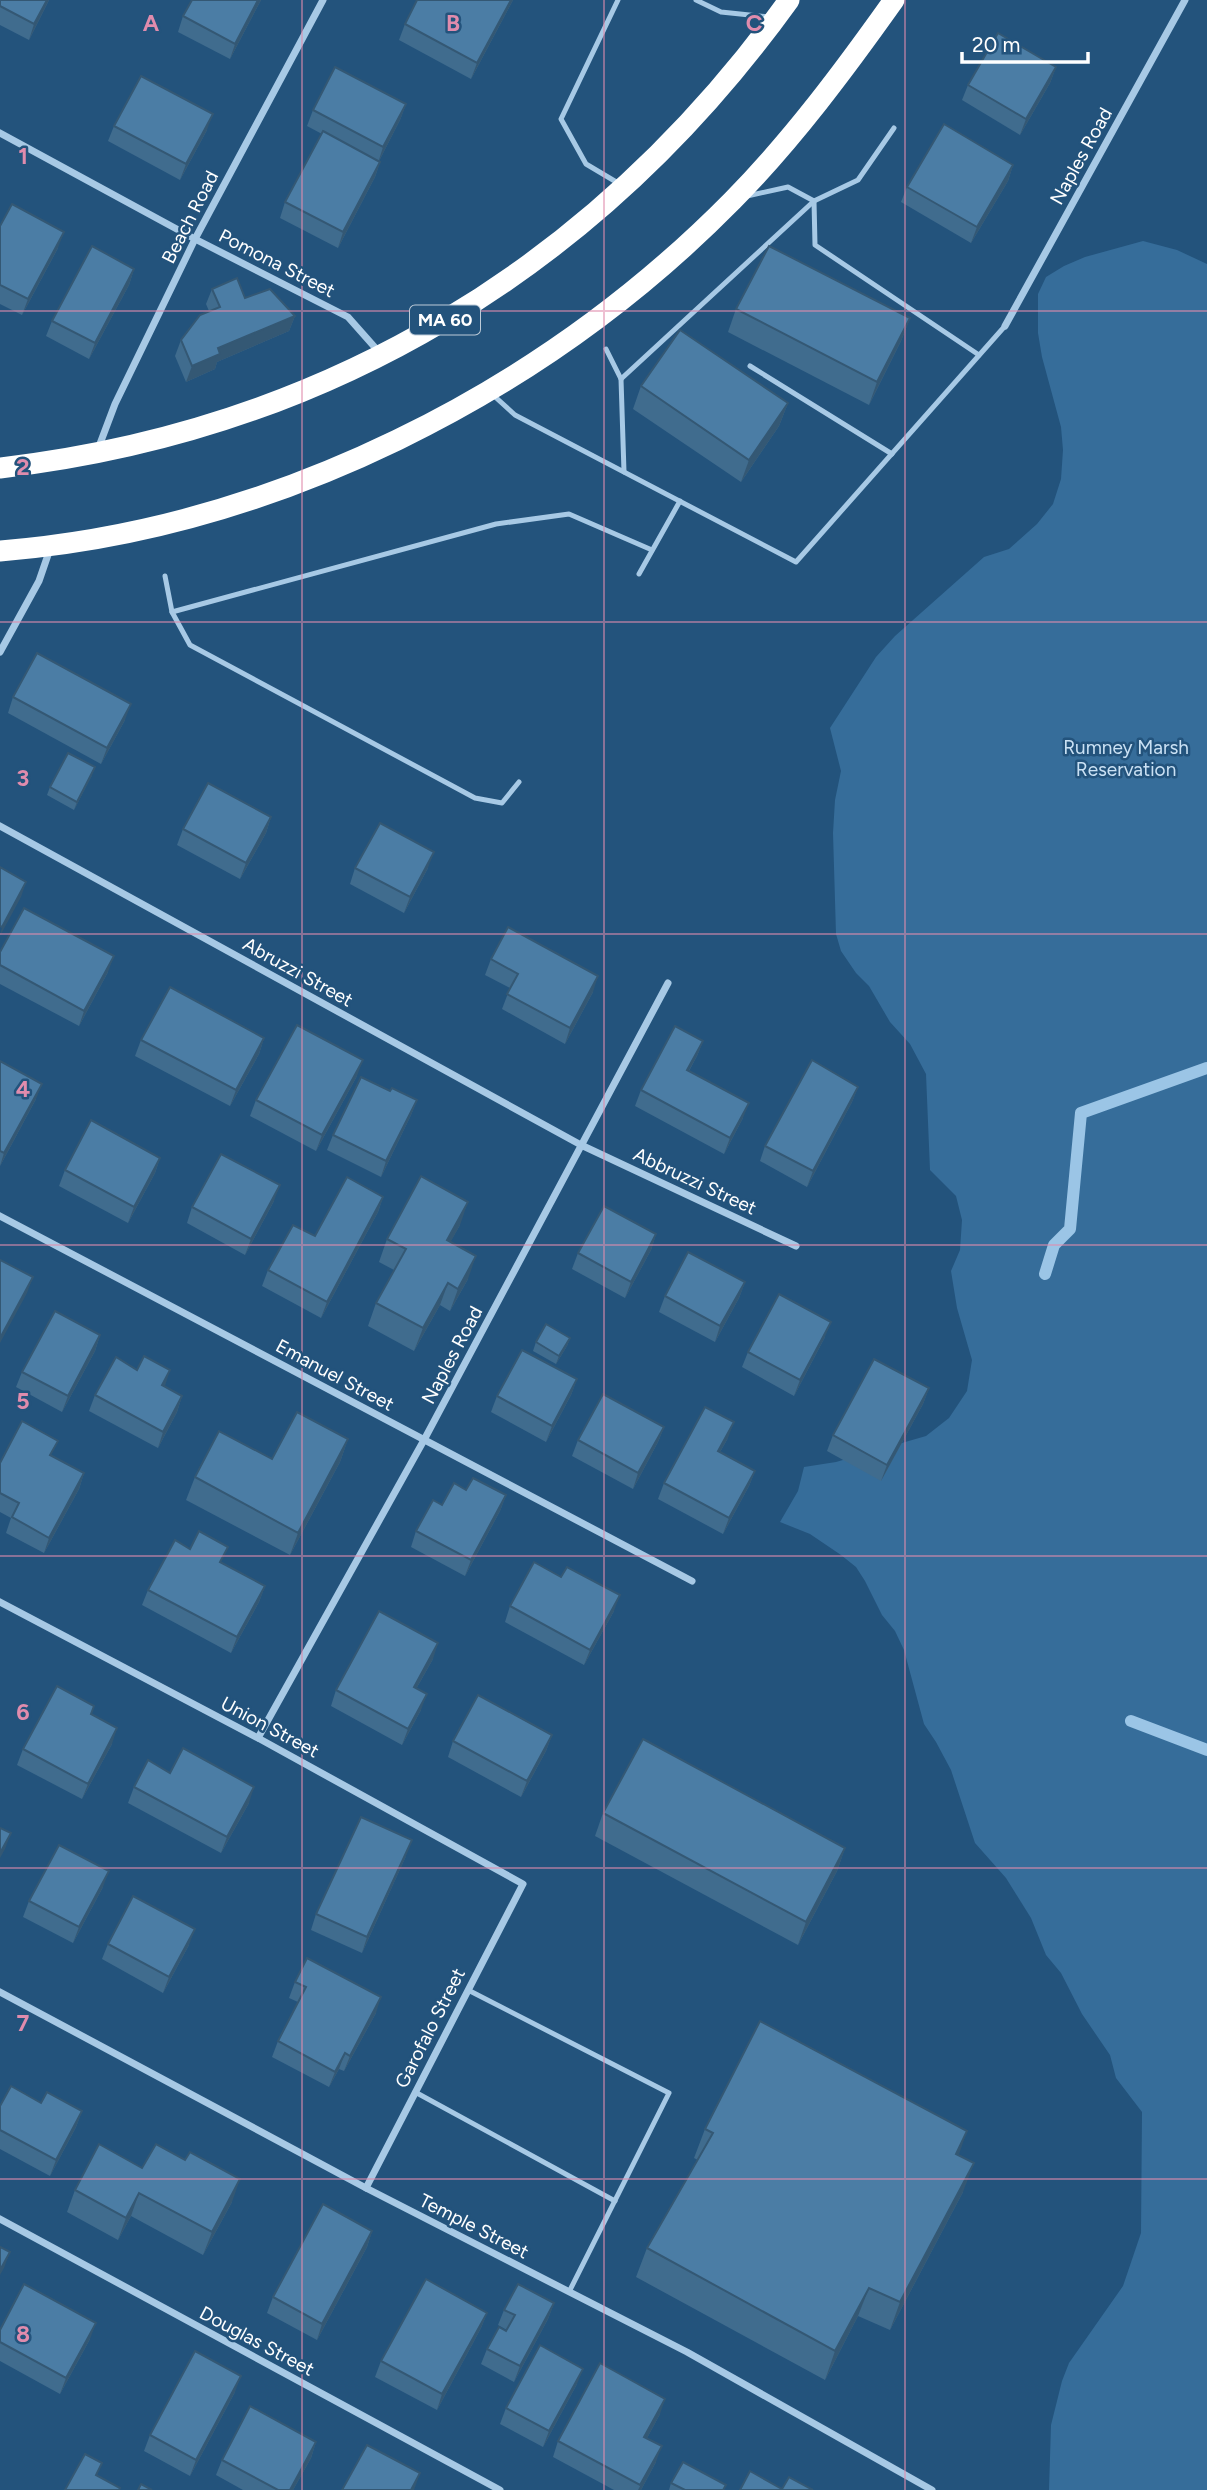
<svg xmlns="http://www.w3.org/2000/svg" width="1207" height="2490" font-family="Figtree,sans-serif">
	<rect width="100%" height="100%" fill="#23537c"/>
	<polygon fill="#366d9a" points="1143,241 1177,250 1207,264 1207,2490 1049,2490 1051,2425 1062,2381 1069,2363 1123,2286 1141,2233 1142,2112 1116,2078 1110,2055 1082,2014 1061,1973 1046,1955 1031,1918 1006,1878 975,1843 951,1770 936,1742 924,1724 904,1650 895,1631 882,1615 865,1581 856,1567 841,1555 810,1534 780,1522 798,1491 804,1467 836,1462 926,1436 949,1418 967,1391 972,1360 957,1308 951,1271 960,1250 962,1220 956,1196 930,1170 926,1074 910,1044 890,1022 869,986 856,973 841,951 836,934 833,833 835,800 841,771 830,728 876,657 895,636 984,557 1009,549 1037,524 1053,504 1061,479 1063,450 1061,427 1042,357 1038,333 1038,294 1046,277 1064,266 1085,257"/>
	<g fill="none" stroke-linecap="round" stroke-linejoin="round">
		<g stroke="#9bc5e6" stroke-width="12">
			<polyline points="1045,1274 1054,1245 1070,1229 1081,1113 1207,1068"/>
			<polyline points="1131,1721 1207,1750"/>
		</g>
		<g stroke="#a7c9e5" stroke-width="5">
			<polyline points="618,0 561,119 586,164 618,183"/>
			<polyline points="696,0 721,12 769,17"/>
			<polyline points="747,196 788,187 814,201 815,245 979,355"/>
			<polyline points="606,349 621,379"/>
			<polyline points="750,366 892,454"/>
			<polyline points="493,395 515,415 796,562 1005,326"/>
			<polyline points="624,472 621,379 814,201 858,180 894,128"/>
			<polyline points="639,574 680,501"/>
			<polyline points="165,576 172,612 190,645 475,798 502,803 519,782"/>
			<polyline points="172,612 496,524 569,514 652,550"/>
			<polyline points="468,1990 669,2093 569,2292"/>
			<polyline points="415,2092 615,2201"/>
		</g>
		<g stroke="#a7c9e5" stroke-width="7">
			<polyline points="0,133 195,239 348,317 379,352"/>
			<polyline points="1005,326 1185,0"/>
			<polyline points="98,449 115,404 195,239 323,0"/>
			<polyline points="0,652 39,581 50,549"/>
			<polyline points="0,826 581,1145 796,1246"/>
			<polyline points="0,1216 692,1581"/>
			<polyline points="0,1602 258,1738 523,1884 366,2188"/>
			<polyline points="258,1738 424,1440 668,983"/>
			<polyline points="0,1992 366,2188 687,2352 932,2490"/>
			<polyline points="0,2219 500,2490"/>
		</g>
		<g stroke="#fff" stroke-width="21">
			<path d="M 0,468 C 327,430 597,267 789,0"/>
			<path d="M 0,551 C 273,529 542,394 733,200 C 793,139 845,69 894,0"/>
		</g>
	</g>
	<g fill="#406c8e">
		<polygon points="0,0 49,0 29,40 0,25"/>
		<polygon points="192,0 261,0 230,59 178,32 183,16"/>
		<polygon points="417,0 513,0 471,79 399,40 405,24"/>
		<polygon points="1056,67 1050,83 1020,135 962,100 968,85"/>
		<polygon points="406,104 400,120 379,161 380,162 375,177 338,248 280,218 285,202 322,134 307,126 313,110"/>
		<polygon points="114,126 207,130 180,180 108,141"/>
		<polygon points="1013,165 1008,181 971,243 901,202 907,187"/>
		<polygon points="0,226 58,248 22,315 0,304"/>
		<polygon points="134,269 129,285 89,359 46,336 52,321"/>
		<polygon points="212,289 245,298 295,316 289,331 217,362 215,369 186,382 175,356 181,340 209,311 206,304"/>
		<polygon points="736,309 910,318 901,341 869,405 728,332"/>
		<polygon points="641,386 788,403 779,426 741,482 633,409"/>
		<polygon points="13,697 125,720 101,764 8,713"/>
		<polygon points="92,775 74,810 47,795 50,787"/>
		<polygon points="271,817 266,833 240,879 177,845 183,829"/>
		<polygon points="355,868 428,868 404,913 350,884"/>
		<polygon points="0,952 108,972 79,1026 0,984"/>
		<polygon points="491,959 593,992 565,1044 502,1009 510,988 485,975"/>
		<polygon points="264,1038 259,1054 230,1106 135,1056 141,1040"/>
		<polygon points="703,1041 697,1056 689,1071 743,1118 724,1154 635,1106 641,1090"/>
		<polygon points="0,1061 36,1099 0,1166"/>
		<polygon points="357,1076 316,1151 250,1116 256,1100"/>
		<polygon points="858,1087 852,1102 807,1187 760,1161 765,1146"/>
		<polygon points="390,1091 417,1100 411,1115 381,1177 327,1150 333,1135"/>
		<polygon points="160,1158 155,1173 128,1223 59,1186 65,1170"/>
		<polygon points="383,1197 378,1212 321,1318 262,1286 268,1270 315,1236"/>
		<polygon points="274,1201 245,1255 187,1223 192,1207"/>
		<polygon points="460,1225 450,1242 468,1279 450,1311 440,1305 414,1351 368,1326 376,1303 394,1270 379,1262 387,1239"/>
		<polygon points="656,1234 651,1250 625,1298 572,1269 578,1253"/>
		<polygon points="745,1282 739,1298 715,1342 659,1312 665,1296"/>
		<polygon points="100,1335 95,1351 62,1412 16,1387 22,1372"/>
		<polygon points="825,1337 794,1396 742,1367 748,1352"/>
		<polygon points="570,1338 567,1346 556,1364 533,1351 536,1342"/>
		<polygon points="137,1370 182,1396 177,1412 158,1448 89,1411 95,1395"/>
		<polygon points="577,1379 571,1395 546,1442 491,1412 497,1396"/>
		<polygon points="929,1388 923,1404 881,1481 827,1451 833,1435"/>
		<polygon points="664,1427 658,1442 633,1489 572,1456 578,1440"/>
		<polygon points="728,1438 720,1452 755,1471 749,1486 723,1534 658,1499 664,1483"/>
		<polygon points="348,1439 340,1462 290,1555 186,1500 195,1477 272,1459"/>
		<polygon points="53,1456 84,1473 79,1489 44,1553 6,1533 11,1518 0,1512 0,1463"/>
		<polygon points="466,1490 506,1495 500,1511 465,1576 411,1547 416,1531"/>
		<polygon points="190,1549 222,1563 265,1586 259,1602 231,1653 142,1605 148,1590"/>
		<polygon points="510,1606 614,1611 584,1665 505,1622"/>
		<polygon points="433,1659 416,1689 421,1710 402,1745 331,1706 336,1690"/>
		<polygon points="91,1714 112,1744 82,1799 17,1765 23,1749"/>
		<polygon points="552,1735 546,1751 521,1797 448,1757 453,1741"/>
		<polygon points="170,1773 249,1803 221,1853 128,1803 134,1787"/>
		<polygon points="603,1813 845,1848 837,1871 798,1945 595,1836"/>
		<polygon points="406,1856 362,1953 311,1930 316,1914"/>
		<polygon points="103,1887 73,1943 23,1917 29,1901"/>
		<polygon points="108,1944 189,1945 163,1993 102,1959"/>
		<polygon points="295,1982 376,2013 344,2071 339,2069 329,2087 272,2057 278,2041 298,2002 289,1998"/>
		<polygon points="41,2103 82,2111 76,2127 50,2176 0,2149 0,2106"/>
		<polygon points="705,2129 958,2156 963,2192 890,2330 858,2316 825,2380 636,2277 647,2248 698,2160 694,2158"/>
		<polygon points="142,2168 232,2202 203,2255 131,2216 118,2240 67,2212 75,2190"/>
		<polygon points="372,2231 367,2247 317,2340 267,2313 273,2297"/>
		<polygon points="554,2303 548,2319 514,2382 481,2364 487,2349 507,2330 498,2325 504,2310"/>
		<polygon points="487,2313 481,2328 437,2410 375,2377 381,2361"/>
		<polygon points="0,2330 90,2339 60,2394 0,2361"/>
		<polygon points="577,2384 543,2447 500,2424 506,2408"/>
		<polygon points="235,2392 190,2476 144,2451 150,2435"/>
		<polygon points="660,2414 647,2438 656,2462 641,2490 614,2490 553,2457 558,2441"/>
		<polygon points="316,2442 311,2458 293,2490 243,2490 216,2475 222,2460"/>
		<polygon points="671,2483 724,2490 669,2490"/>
	</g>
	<g fill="#345874">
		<polygon points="47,0 49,0 29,40 34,24"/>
		<polygon points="258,0 261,0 230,59 235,44"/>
		<polygon points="511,0 513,0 471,79 477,63"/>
		<polygon points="1056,67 1050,83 1020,135 1026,119"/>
		<polygon points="406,104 400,120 378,163 383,147"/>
		<polygon points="213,114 207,130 180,180 186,164"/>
		<polygon points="380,162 375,177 338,248 343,232"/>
		<polygon points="1013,165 1008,181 971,243 977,227"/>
		<polygon points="64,232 58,248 22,315 28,299"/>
		<polygon points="134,269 129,285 89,359 95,343"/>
		<polygon points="295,316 289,331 217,362 215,369 186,382 192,366 218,348"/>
		<polygon points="910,318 901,341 869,405 877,382"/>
		<polygon points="788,403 779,426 741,482 749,460"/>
		<polygon points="131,704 125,720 101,764 107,748"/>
		<polygon points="95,767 92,775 74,810 77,802"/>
		<polygon points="271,817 266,833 240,879 246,863"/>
		<polygon points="434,852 428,868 404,913 410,897"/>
		<polygon points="26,882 21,897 0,936 2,927"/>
		<polygon points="114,956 108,972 79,1026 84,1011"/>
		<polygon points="598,976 593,992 565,1044 570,1028"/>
		<polygon points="264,1038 259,1054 230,1106 236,1090"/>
		<polygon points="703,1041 697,1056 681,1085 687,1070"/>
		<polygon points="363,1060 357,1076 316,1151 322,1135"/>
		<polygon points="42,1084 36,1099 0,1166 4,1153"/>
		<polygon points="858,1087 852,1102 807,1187 813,1171"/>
		<polygon points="417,1100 411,1115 381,1177 386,1161"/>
		<polygon points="749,1103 743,1118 724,1154 730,1138"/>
		<polygon points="160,1158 155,1173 128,1223 134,1207"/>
		<polygon points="280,1185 274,1201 245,1255 251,1239"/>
		<polygon points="383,1197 378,1212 321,1318 327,1302"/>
		<polygon points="468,1202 460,1225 439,1263 447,1240"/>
		<polygon points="656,1234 651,1250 625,1298 631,1282"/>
		<polygon points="476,1256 468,1279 450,1311 458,1289"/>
		<polygon points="33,1277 27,1293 0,1343 0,1338"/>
		<polygon points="745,1282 739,1298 715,1342 720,1326"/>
		<polygon points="448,1283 440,1305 414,1351 423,1328"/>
		<polygon points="831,1322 825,1337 794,1396 800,1380"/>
		<polygon points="100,1335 95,1351 62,1412 68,1396"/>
		<polygon points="570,1338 567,1346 556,1364 559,1356"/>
		<polygon points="170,1370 165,1386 162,1385"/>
		<polygon points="577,1379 571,1395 546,1442 552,1426"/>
		<polygon points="929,1388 923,1404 881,1481 887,1465"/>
		<polygon points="182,1396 177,1412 158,1448 163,1432"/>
		<polygon points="734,1422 728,1438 712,1466 718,1451"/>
		<polygon points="664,1427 658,1442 633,1489 638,1473"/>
		<polygon points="348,1439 340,1462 290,1555 298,1533"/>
		<polygon points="755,1471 749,1486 723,1534 729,1518"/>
		<polygon points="84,1473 79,1489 44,1553 49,1538"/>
		<polygon points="506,1495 500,1511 465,1576 471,1560"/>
		<polygon points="265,1586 259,1602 231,1653 237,1637"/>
		<polygon points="620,1595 614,1611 584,1665 590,1650"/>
		<polygon points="438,1643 433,1659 408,1703 414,1687"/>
		<polygon points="427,1694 421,1710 402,1745 408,1729"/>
		<polygon points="117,1728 112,1744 82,1799 88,1784"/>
		<polygon points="552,1735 546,1751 521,1797 527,1781"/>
		<polygon points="254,1787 249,1803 221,1853 227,1837"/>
		<polygon points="11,1833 5,1849 0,1858 0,1853"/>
		<polygon points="412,1840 406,1856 362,1953 367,1937"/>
		<polygon points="845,1848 837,1871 798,1945 806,1922"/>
		<polygon points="109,1871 103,1887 73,1943 79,1927"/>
		<polygon points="195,1929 189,1945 163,1993 169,1977"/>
		<polygon points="381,1997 376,2013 344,2071 350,2056"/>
		<polygon points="345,2053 339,2069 329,2087 335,2072"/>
		<polygon points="82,2111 76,2127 50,2176 56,2160"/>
		<polygon points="967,2131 957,2160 956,2154"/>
		<polygon points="974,2163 963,2192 890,2330 900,2302"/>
		<polygon points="240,2179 232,2202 203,2255 212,2232"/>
		<polygon points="139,2193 131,2216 118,2240 126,2218"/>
		<polygon points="372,2231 367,2247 317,2340 322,2324"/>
		<polygon points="10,2252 4,2268 0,2275 0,2270"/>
		<polygon points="869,2288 858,2316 825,2380 835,2351"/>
		<polygon points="554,2303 548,2319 514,2382 520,2366"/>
		<polygon points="487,2313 481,2328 437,2410 442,2394"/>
		<polygon points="96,2323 90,2339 60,2394 66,2378"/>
		<polygon points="583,2369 577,2384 543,2447 549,2431"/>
		<polygon points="241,2376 235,2392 190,2476 196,2460"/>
		<polygon points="665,2399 660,2414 639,2453 644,2437"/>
		<polygon points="316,2442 311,2458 293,2490 290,2490"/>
		<polygon points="662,2446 656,2462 641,2490 638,2490"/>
		<polygon points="420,2473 414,2490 411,2490"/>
	</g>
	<g fill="#4b7da5" stroke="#345874" stroke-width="2">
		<polygon points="0,0 47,0 34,24 0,6"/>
		<polygon points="192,0 258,0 235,44 183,16"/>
		<polygon points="417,0 511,0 477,63 405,24"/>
		<polygon points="998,33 1056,67 1026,119 968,85"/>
		<polygon points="335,67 406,104 383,147 313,110"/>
		<polygon points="141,76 213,114 186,164 114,126"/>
		<polygon points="944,124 1013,165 977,227 907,187"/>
		<polygon points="323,131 380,162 343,232 285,202"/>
		<polygon points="12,204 64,232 28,299 0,285 0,226"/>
		<polygon points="92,246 134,269 95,343 52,321"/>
		<polygon points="769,246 910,318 877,382 736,309"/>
		<polygon points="237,278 245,298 270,289 295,316 218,348 220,354 192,366 181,340 200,315 220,307 212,289"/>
		<polygon points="680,330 788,403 749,460 641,386"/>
		<polygon points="37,653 131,704 107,748 13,697"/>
		<polygon points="68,753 95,767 77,802 50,787"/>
		<polygon points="208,783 271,817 246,863 183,829"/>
		<polygon points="380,823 434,852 410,897 355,868"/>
		<polygon points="0,867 26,882 2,927 0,926"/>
		<polygon points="24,908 114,956 84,1011 0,965 0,952"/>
		<polygon points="508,927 598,976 570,1028 507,994 518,974 491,959"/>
		<polygon points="170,987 264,1038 236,1090 141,1040"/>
		<polygon points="297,1025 363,1060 322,1135 256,1100"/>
		<polygon points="675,1026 703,1041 687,1070 749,1103 730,1138 641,1090"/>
		<polygon points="812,1060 858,1087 813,1171 765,1146"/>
		<polygon points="0,1061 42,1084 4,1153 0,1151"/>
		<polygon points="361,1077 390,1091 392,1088 417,1100 386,1161 333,1135"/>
		<polygon points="91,1120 160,1158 134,1207 65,1170"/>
		<polygon points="221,1154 280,1185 251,1239 192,1207"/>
		<polygon points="421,1176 468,1202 447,1240 476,1256 458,1289 448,1283 423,1328 376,1303 406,1249 387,1239"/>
		<polygon points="347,1177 383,1197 327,1302 268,1270 293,1225 315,1236"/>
		<polygon points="604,1206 656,1234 631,1282 578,1253"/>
		<polygon points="688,1252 745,1282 720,1326 665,1296"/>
		<polygon points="0,1260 33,1277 0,1338"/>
		<polygon points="779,1294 831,1322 800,1380 748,1352"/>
		<polygon points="55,1311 100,1335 68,1396 22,1372"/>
		<polygon points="546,1324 570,1338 559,1356 536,1342"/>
		<polygon points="522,1350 577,1379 552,1426 497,1396"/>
		<polygon points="144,1356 170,1370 162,1385 182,1396 163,1432 95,1395 116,1357 137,1370"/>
		<polygon points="874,1359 929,1388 887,1465 833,1435"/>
		<polygon points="603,1394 664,1427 638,1473 578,1440"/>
		<polygon points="705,1407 734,1422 718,1451 755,1471 729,1518 664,1483"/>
		<polygon points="297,1412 348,1439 298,1533 195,1477 219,1431 272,1459"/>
		<polygon points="22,1421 58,1441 50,1455 84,1473 49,1538 12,1517 19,1503 0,1493 0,1463"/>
		<polygon points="473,1478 506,1495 471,1560 416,1531 433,1500 442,1505 454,1483 466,1490"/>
		<polygon points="199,1531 228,1547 220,1562 265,1586 237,1637 148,1590 175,1540 190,1549"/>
		<polygon points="534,1562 561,1577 567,1567 620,1595 590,1650 510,1606"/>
		<polygon points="379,1611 438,1643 414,1687 427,1694 408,1729 336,1690"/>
		<polygon points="57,1686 94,1706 91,1714 117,1728 88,1784 23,1749"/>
		<polygon points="478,1695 552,1735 527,1781 453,1741"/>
		<polygon points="643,1739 845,1848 806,1922 603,1813"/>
		<polygon points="183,1748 254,1787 227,1837 134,1787 148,1760 170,1773"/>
		<polygon points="361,1817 412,1840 367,1937 316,1914"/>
		<polygon points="0,1828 11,1833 0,1853"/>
		<polygon points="59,1845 109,1871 79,1927 29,1901"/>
		<polygon points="133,1896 195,1929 169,1977 108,1944"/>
		<polygon points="307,1958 381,1997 350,2056 345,2053 335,2072 278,2041 306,1987 295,1982"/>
		<polygon points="760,2021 967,2131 956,2154 974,2163 900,2302 869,2288 835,2351 647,2248 713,2133 705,2129"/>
		<polygon points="11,2086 41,2103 47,2092 82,2111 56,2160 0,2130 0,2106"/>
		<polygon points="99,2144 142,2168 156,2144 185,2160 190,2152 240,2179 212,2232 139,2193 126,2218 75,2190"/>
		<polygon points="323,2204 372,2231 322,2324 273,2297"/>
		<polygon points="0,2247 10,2252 0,2270"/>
		<polygon points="426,2279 487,2313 442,2394 381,2361"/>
		<polygon points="24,2284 96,2323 66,2378 0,2342 0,2330"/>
		<polygon points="518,2284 554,2303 520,2366 487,2349 499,2327 506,2331 515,2315 504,2310"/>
		<polygon points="540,2345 583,2369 549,2431 506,2408"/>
		<polygon points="195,2351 241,2376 196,2460 150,2435"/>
		<polygon points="600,2363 665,2399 644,2437 662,2446 640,2485 558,2441"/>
		<polygon points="250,2406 316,2442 290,2490 278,2490 222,2460"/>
		<polygon points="367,2445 420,2473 411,2490 342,2490"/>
		<polygon points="85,2454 102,2463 96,2475 120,2488 119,2490 65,2490"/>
		<polygon points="683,2462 726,2485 723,2490 685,2490 671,2483"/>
		<polygon points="750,2471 782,2489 789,2477 813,2490 740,2490"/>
		<polygon points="141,2484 152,2490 138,2490"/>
	</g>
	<path fill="none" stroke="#e08cad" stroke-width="2" stroke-opacity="0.55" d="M 302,0 L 302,2490M 604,0 L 604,2490M 905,0 L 905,2490M 0,311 L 1207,311M 0,622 L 1207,622M 0,934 L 1207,934M 0,1245 L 1207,1245M 0,1556 L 1207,1556M 0,1868 L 1207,1868M 0,2179 L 1207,2179"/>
	<g text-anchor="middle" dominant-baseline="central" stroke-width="5" stroke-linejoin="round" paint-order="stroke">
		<rect fill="#23537c" stroke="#bdcbd8" stroke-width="2" x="410" y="305.5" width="70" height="29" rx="5"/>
		<g font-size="18" font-weight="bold" fill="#fff">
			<text x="445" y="320">MA 60</text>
		</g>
		<g font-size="19" fill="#fff" stroke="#23537c">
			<text transform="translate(1081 156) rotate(-61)">Naples Road</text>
			<text transform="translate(190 217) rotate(-63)">Beach Road</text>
			<text transform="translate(277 263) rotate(27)">Pomona Street</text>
			<text transform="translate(298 972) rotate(29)">Abruzzi Street</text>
			<text transform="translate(695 1181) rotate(25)">Abbruzzi Street</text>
			<text transform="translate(452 1355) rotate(-62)">Naples Road</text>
			<text transform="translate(335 1375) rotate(28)">Emanuel Street</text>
			<text transform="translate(270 1727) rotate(28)">Union Street</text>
			<text transform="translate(430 2028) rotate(-63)">Garofalo Street</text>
			<text transform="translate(474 2226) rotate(27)">Temple Street</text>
			<text transform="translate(257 2341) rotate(28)">Douglas Street</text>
		</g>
		<g font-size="19" fill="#cae1f4" stroke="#23537c">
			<text x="1126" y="747">Rumney Marsh<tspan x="1126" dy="22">Reservation</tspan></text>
		</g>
	</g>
	<g font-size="23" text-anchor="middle" font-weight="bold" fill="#e08cad" stroke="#23537c" stroke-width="5" stroke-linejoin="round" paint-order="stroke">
		<text x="151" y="31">A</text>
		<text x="453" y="31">B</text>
		<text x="754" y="31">C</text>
		<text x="23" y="164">1</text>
		<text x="23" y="475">2</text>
		<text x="23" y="786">3</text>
		<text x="23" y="1097">4</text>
		<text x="23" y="1409">5</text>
		<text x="23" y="1720">6</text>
		<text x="23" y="2031">7</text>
		<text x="23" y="2342">8</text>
	</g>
	<path d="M962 52v10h126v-10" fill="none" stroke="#ffffff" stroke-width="3.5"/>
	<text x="972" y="52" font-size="21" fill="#ffffff" stroke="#23537c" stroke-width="5" paint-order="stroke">20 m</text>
</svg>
